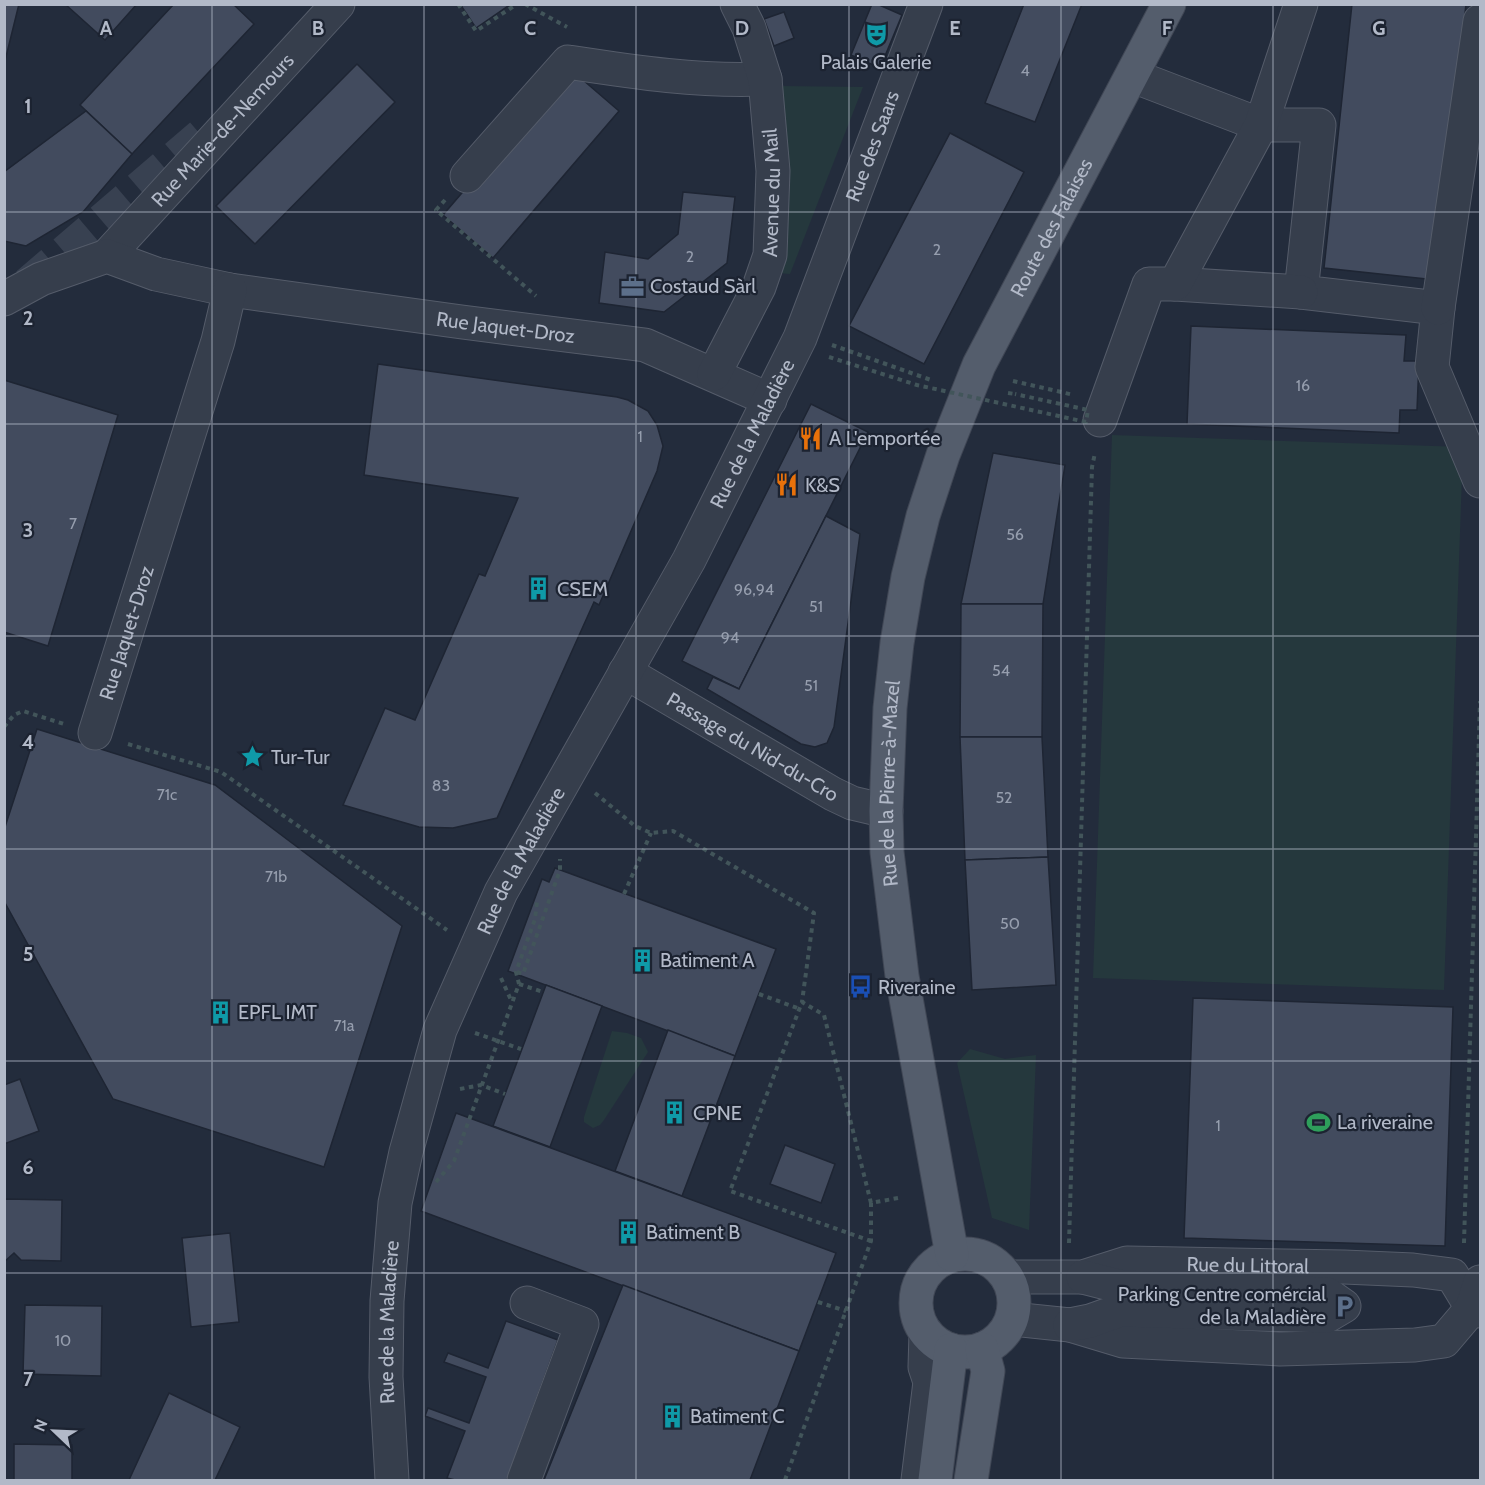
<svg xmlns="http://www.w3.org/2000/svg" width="1485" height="1485" font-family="Cabin,sans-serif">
	<rect width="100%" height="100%" fill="#232c3c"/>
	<g fill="#25383d">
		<polygon points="780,86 863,87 790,274 779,273"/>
		<polygon points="1112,435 1463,447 1444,990 1093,978"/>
		<polygon points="612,1031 627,1033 641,1038 648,1052 604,1120 600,1125 593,1128 584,1122 584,1117"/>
		<polygon points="970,1049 1005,1059 1036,1055 1029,1230 992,1218 957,1063"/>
	</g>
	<g fill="#424b5e" stroke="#1e2533" stroke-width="1.5">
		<polygon points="4,4 19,4 4,65"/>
		<polygon points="65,4 137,4 105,40"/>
		<polygon points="174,4 233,4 254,24 132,154 80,105"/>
		<polygon points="460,4 511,4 476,28"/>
		<polygon points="872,4 877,4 902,15 880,68 851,55"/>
		<polygon points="1024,4 1082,4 1035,122 985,103"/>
		<polygon points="1352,4 1466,4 1436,280 1324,268"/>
		<polygon points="784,12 794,38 774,46 764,19"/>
		<polygon points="357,64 395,102 255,244 216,206"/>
		<polygon points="569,68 619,111 493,258 443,215"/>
		<polygon points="86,111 132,154 83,212 26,246 4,241 4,172"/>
		<polygon points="950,133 1024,172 924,364 849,326"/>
		<polygon points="683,192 735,197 727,263 664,312 599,303 605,252 648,259 678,234"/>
		<polygon points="1191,326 1406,335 1404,361 1419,361 1417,410 1400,410 1399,433 1187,424"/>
		<polygon points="378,364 617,397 628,400 648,411 657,425 663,446 657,471 599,605 594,602 497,818 453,828 419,827 343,805 385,708 415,720 479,574 485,576 518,498 364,475"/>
		<polygon points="4,380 118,415 48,646 4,632"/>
		<polygon points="811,404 868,432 739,689 682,661"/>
		<polygon points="993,453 1065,465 1043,604 961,604"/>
		<polygon points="826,516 860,534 834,727 827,743 815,747 801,744 707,689 713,677 739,689"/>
		<polygon points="961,604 1043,604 1042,737 960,737"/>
		<polygon points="37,729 215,785 402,926 324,1167 113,1099 4,901 4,830"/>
		<polygon points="960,737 1042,737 1048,857 965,860"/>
		<polygon points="1048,857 1056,985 972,990 965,860"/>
		<polygon points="555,868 776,949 735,1056 508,971 542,879 549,882"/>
		<polygon points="546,985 602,1006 550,1147 493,1126"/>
		<polygon points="1193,998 1453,1007 1445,1246 1184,1238"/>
		<polygon points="668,1030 735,1056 682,1196 615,1171"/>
		<polygon points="20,1079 39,1131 4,1144 4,1085"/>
		<polygon points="456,1113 836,1253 799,1351 421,1211"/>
		<polygon points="785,1145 835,1164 821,1203 770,1184"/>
		<polygon points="4,1199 62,1200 61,1261 21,1260 14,1253 4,1262"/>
		<polygon points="230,1233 239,1322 191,1327 182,1238"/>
		<polygon points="623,1285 799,1351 750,1480 544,1480"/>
		<polygon points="25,1305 102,1306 101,1376 23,1374"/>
		<polygon points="506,1321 558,1340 507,1480 455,1480 447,1478 465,1431 425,1416 428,1408 469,1423 486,1377 444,1362 448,1353 488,1368"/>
		<polygon points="169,1393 240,1427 215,1480 129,1480"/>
		<polygon points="14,1444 72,1445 72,1480 14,1480"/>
	</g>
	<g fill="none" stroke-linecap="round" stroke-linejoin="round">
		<polyline stroke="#384151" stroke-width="33" stroke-dasharray="33 16" stroke-linecap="butt" points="27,284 209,128"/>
		<defs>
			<g id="minor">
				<polyline points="1133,76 1261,125 1319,125 1301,292 1438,308 1432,367 1480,481"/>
				<path d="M 467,176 L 568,62 C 634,72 699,82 765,79"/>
				<path id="s1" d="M 107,256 L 338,4"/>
				<polyline points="1175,284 1301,292"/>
				<path id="s2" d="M 4,299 L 41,279 L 107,256 L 156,274 L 230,290 L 462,322 L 645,345 L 770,400"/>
				<polyline points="1438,308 1480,21"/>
				<path id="s3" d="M 714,374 L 759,287 L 770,255 L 773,171 L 765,79 L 749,28 L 737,4"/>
				<polyline points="1100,420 1149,284 1175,284 1261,125 1301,4"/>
				<path id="s4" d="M 625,672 L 833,794 L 852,803 L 886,811"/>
				<path id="s5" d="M 95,733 L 218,341 L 230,290"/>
				<path id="s6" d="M 1007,1277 L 1083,1277 L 1127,1263 L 1344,1267 L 1413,1270 L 1452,1275 L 1472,1308 L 1480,1311"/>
				<polyline points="1012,1319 1070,1325 1123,1341 1280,1349 1415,1345 1444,1341 1472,1308 1480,1282"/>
				<polyline points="1070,1325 1090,1321 1121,1310 1327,1316 1344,1306 1327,1294 1122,1287 1083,1277"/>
				<path id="s7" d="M 392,1480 L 386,1377 L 387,1301 L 395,1203 L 406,1152 L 440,1030 L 501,892 L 689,560 L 800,338 L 926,4"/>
				<polyline points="524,1480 582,1324 527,1303"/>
				<polyline points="918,1480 930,1382 925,1367 926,1333"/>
			</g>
			<g id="major">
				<circle cx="965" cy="1303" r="49"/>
				<path id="s8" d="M 952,1255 L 902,976 L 887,852 L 886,811 L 890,708 L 897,643 L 908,577 L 923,516 L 943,455 L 979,365 L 1169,4"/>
				<polyline points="935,1480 951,1350"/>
				<polyline points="971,1480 988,1371 982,1349"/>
			</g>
		</defs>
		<use href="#minor" stroke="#555c6a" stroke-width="35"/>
		<use href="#major" stroke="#404755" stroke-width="35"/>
		<g stroke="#42555a" stroke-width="4" stroke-dasharray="4.5 4.5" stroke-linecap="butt">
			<polyline points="458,4 476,31 517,4"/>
			<polyline points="525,4 567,27"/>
			<polyline points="445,200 436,210 536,296"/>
			<polyline points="832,345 931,380"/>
			<polyline points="1013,381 1074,395"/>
			<polyline points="1008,393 1015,394"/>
			<polyline points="4,727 14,715 23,711 64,724"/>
			<polyline points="128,744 221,772 447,930"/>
			<polyline points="595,793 635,826 651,833 673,831 814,913 802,1002"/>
			<polyline points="624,894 651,833"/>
			<polyline points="517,972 523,974 560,870 560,859"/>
			<polyline points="501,978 511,1000"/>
			<polyline points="519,984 543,992"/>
			<polyline points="759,994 800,1009"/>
			<polyline points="475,1033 521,1049"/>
			<polyline points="460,1089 481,1085 505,1094"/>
			<polyline points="436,1182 454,1161 519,984 516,972 535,919 537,902"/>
			<polyline points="871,1203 824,1015 802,1002 730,1191 871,1241"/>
			<polyline points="1069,1243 1092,467 1095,453"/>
			<polyline points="1464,1243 1480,701"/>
			<polyline points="818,1302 846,1311"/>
			<polyline points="785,1480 871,1241 871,1203 898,1198"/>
		</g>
		<use href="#minor" stroke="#363e4c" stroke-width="33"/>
		<use href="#major" stroke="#545d6c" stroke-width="33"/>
		<polyline stroke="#42555a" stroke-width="4" stroke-dasharray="4.5 4.5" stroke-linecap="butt" points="829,357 917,385 1086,422 1088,410 1015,394"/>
	</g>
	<path fill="none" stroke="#b2b9c8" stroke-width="1.5" stroke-opacity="0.55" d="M 212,4 L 212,1480M 424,4 L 424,1480M 636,4 L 636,1480M 849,4 L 849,1480M 1061,4 L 1061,1480M 1273,4 L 1273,1480M 4,212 L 1480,212M 4,424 L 1480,424M 4,636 L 1480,636M 4,849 L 1480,849M 4,1061 L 1480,1061M 4,1273 L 1480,1273"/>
	<defs>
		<symbol id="theatre-bare" viewBox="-9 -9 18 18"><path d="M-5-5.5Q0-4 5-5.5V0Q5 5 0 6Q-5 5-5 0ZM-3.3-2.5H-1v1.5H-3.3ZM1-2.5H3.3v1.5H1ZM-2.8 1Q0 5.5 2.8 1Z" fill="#0f9aa8" stroke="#1c2331" stroke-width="2.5" paint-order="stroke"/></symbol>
		<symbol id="office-bare" viewBox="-9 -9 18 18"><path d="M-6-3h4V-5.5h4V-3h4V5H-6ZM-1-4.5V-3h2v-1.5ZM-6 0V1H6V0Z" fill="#5c6f8a" stroke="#1c2331" stroke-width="2.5" paint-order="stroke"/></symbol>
		<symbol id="restaurant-bare" viewBox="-9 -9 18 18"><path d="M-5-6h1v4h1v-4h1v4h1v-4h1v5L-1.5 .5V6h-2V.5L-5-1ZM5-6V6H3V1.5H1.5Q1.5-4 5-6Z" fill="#e8710a" stroke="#1c2331" stroke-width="2.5" paint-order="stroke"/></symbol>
		<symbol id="building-bare" viewBox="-9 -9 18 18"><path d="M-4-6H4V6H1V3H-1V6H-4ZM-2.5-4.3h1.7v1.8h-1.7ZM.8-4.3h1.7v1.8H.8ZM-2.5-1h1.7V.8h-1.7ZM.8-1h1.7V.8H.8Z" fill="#0f9aa8" stroke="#1c2331" stroke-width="2.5" paint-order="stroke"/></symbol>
		<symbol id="sight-bare" viewBox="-9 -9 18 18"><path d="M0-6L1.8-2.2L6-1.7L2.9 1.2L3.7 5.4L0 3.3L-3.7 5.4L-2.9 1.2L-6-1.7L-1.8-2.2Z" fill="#0f9aa8" stroke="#1c2331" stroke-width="2.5" paint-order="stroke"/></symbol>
		<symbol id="bus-bare" viewBox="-9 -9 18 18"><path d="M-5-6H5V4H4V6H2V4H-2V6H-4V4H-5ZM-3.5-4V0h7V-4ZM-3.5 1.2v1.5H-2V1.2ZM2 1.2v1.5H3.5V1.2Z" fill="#1a4fb4" stroke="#1c2331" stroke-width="2.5" paint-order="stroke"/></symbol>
		<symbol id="stadium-bare" viewBox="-9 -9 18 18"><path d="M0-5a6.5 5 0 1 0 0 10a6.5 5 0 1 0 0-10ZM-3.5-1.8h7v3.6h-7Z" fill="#2e9e5b" stroke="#1c2331" stroke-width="2.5" paint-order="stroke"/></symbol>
		<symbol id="parking-bare" viewBox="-9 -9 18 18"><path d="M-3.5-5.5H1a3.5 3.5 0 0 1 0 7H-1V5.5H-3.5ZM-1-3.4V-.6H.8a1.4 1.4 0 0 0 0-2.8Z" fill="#5c6f8a" stroke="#1c2331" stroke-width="2.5" paint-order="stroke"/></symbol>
	</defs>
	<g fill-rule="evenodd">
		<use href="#theatre-bare" x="860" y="18" width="33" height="33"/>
		<use href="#office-bare" x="616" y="270" width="33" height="33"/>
		<use href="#restaurant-bare" x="794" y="422" width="33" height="33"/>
		<use href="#restaurant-bare" x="770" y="468" width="33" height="33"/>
		<use href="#building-bare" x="522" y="572" width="33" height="33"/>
		<use href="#sight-bare" x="236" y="740" width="33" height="33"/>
		<use href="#building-bare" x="626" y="944" width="33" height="33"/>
		<use href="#bus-bare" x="844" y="970" width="33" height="33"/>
		<use href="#building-bare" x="204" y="996" width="33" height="33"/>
		<use href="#building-bare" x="658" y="1096" width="33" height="33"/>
		<use href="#stadium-bare" x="1302" y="1106" width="33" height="33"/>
		<use href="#building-bare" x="612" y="1216" width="33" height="33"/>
		<use href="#parking-bare" x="1328" y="1290" width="33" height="33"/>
		<use href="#building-bare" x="656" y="1400" width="33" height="33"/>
	</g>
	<g text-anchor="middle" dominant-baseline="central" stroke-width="4.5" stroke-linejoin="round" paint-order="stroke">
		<g font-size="16" fill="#969eae">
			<text x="1025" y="70">4</text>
			<text x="937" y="249">2</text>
			<text x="690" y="256">2</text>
			<text x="1303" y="385">16</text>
			<text x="640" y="436">1</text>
			<text x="73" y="523">7</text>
			<text x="1015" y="534">56</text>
			<text x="754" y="589">96,94</text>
			<text x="816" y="606">51</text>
			<text x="730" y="637">94</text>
			<text x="1001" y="670">54</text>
			<text x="811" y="685">51</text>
			<text x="441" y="785">83</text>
			<text x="167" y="794">71c</text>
			<text x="1004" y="797">52</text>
			<text x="276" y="876">71b</text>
			<text x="1010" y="923">50</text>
			<text x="344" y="1025">71a</text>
			<text x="1218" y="1125">1</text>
			<text x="63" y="1340">10</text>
		</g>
		<g font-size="20" fill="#b2b9c8" stroke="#1c2331" text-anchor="start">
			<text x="876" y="62" text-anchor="middle">Palais Galerie</text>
			<text x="650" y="286">Costaud Sàrl</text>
			<text x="829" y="438">A L'emportée</text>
			<text x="805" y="485">K&amp;S</text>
			<text x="557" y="589">CSEM</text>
			<text x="271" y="757">Tur-Tur</text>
			<text x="660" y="960">Batiment A</text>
			<text x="878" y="987">Riveraine</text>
			<text x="238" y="1012">EPFL IMT</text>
			<text x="693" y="1113">CPNE</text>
			<text x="1337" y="1122">La riveraine</text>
			<text x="646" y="1232">Batiment B</text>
			<text x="1326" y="1294" text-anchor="end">Parking Centre comércial<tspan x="1326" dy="23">de la Maladière</tspan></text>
			<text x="690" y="1416">Batiment C</text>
		</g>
		<g font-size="20" fill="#b2b9c8" stroke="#1c2331">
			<text stroke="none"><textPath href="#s1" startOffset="171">Rue Marie-de-Nemours</textPath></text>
			<text stroke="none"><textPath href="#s7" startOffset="1442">Rue des Saars</textPath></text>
			<text stroke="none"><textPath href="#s3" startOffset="194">Avenue du Mail</textPath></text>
			<text stroke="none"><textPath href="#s8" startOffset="1064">Route des Falaises</textPath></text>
			<text stroke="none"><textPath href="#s2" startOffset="518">Rue Jaquet-Droz</textPath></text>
			<text stroke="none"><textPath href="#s7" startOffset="1130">Rue de la Maladière</textPath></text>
			<text stroke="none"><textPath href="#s5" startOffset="105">Rue Jaquet-Droz</textPath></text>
			<text stroke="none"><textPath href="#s4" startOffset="148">Passage du Nid-du-Cro</textPath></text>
			<text stroke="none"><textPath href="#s8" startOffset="477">Rue de la Pierre-à-Mazel</textPath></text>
			<text stroke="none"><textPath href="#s7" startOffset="644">Rue de la Maladière</textPath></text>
			<text stroke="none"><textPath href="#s6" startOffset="243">Rue du Littoral</textPath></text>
			<text stroke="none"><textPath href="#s7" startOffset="158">Rue de la Maladière</textPath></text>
		</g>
	</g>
	<g font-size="20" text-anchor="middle" font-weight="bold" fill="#b2b9c8" stroke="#1c2331" stroke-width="4.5" stroke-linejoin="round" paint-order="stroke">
		<text x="106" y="35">A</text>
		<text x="318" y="35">B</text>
		<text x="530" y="35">C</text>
		<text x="742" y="35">D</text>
		<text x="955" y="35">E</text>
		<text x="1167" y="35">F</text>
		<text x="1379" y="35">G</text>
		<text x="28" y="113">1</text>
		<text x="28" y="325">2</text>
		<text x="28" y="537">3</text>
		<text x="28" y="749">4</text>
		<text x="28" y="961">5</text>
		<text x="28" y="1174">6</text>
		<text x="28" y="1386">7</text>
	</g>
	<rect width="1485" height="1485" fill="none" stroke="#b2b9c8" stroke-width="12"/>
	<g transform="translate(54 1431) rotate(293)" stroke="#1c2331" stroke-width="4.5" paint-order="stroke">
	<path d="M0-4.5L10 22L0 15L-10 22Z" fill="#b2b9c8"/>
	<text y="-9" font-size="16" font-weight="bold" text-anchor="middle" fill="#b2b9c8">N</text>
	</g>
</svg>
